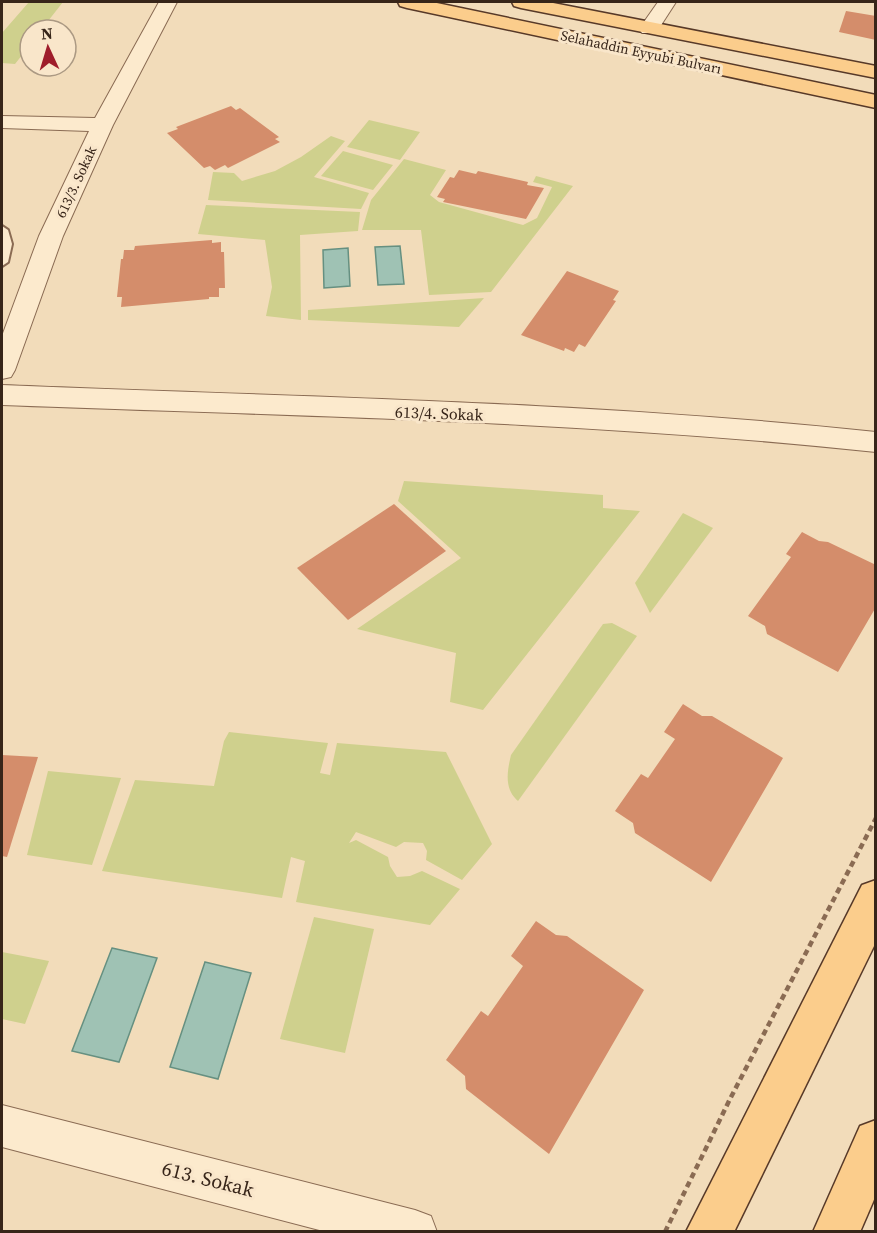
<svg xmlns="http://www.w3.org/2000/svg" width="877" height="1233" font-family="'Source Serif 4',serif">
	<rect width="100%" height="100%" fill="#f2dcba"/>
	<g fill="#cfd08d">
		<polygon points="29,2 63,2 41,30 30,30 30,45 15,64 2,63 2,33"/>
		<polygon points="369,120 420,132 400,160 347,147"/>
		<polygon points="331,136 345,141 314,177 369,193 361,209 208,200 213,172 234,173 242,181 275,171 301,157"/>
		<polygon points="343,151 393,165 373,190 321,176"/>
		<polygon points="404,159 446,170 430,195 439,202 523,225 537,218 552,187 533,182 536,176 573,186 491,292 429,295 421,230 362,230 371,200"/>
		<polygon points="206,205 360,212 358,231 300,235 301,320 266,316 272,287 265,240 198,234"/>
		<polygon points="484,298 459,327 308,320 308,310"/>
		<polygon points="404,481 603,495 603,508 640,511 483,710 450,702 456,653 357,629 461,558 398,501"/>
		<polygon points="683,513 713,528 650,613 635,583"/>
		<path d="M 612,623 L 637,636 L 518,801 C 504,789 507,772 511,755 L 603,624 Z"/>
		<polygon points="229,732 328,743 320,773 330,775 337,743 446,752 492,844 462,880 426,860 427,851 423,843 404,842 396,847 356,832 349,843 356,840 388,857 390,866 397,877 410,876 422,871 460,889 430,925 296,902 305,861 291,857 282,898 102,871 135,780 214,786 224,741"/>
		<polygon points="48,771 121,778 92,865 27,855"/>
		<polygon points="314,917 374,929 345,1053 280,1039"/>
		<polygon points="2,952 49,961 25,1024 2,1019"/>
	</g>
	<g fill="#9fc2b4" stroke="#669081" stroke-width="1.5">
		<polygon points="400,246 404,284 378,285 375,247"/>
		<polygon points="348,248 350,286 324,288 323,250"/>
		<polygon points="112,948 157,958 119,1062 72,1051"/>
		<polygon points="205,962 251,973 218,1079 170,1067"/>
	</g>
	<g fill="#d48d6b">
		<polygon points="846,11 876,16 876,40 839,32"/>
		<polygon points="231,106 236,110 240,108 279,137 275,139 280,142 228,168 225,165 215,170 210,166 204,168 167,133 178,129 176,127"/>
		<polygon points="459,170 476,174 478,171 528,182 527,185 544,188 526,219 443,202 445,199 437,197 450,177 454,178"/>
		<polygon points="212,240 212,243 221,242 221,252 224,252 225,288 219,288 219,297 209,297 209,299 121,307 122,297 117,297 121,259 123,259 124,250 134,250 135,246"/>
		<polygon points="567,271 619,291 613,300 616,301 585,347 579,344 574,352 565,348 564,351 521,335"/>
		<polygon points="394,504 446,551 348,620 297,568"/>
		<polygon points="802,532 819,541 828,542 876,565 876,607 838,672 767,634 765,626 748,616 791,557 786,554"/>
		<polygon points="683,704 702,716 712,716 783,758 711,882 635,833 633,823 615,811 641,774 648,778 675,739 664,732"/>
		<polygon points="2,755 38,757 7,857 2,856"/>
		<polygon points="536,921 556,935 567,936 644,990 549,1154 466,1089 465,1076 446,1060 481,1011 488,1016 523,966 511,956"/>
	</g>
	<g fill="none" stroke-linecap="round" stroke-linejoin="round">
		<defs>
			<polygon id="lane" points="2,226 8,230 12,244 8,262 2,266"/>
			<g id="street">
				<polygon points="159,2 177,2 113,125 63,236 15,370 11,377 2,379 2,336 39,236 89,131 2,128 2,116 95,118"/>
				<polygon points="658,2 676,2 656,33 642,33 639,29"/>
				<path d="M 2,385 C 293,397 586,401 876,432 L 876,452 C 586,421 293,416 2,405 Z"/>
				<polygon points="2,1105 415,1210 431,1216 437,1232 327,1232 2,1147"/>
			</g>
			<g id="primary">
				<polygon points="398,2 432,2 876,95 876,108 407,8 400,6"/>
				<polygon points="512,2 548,2 876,66 876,78 521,8 514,6"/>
				<polygon points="876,880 876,942 734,1232 686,1232 862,885"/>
				<polygon points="876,1120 876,1195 860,1232 813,1232 860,1126"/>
			</g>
		</defs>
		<use href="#lane" stroke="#8a6b53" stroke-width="4"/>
		<use href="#street" stroke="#8a6b53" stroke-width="2"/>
		<use href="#primary" stroke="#573928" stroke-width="3"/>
		<polyline stroke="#8a6b53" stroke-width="4.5" stroke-dasharray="6 4" stroke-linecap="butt" points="665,1232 730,1099 876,818"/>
		<use href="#lane" fill="#fceacd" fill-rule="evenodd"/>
		<use href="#street" fill="#fceacd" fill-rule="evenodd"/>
		<use href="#primary" fill="#fbcd8c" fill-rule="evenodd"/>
	</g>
	<g text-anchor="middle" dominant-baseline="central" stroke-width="6" stroke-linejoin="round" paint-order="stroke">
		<g font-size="14" fill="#372519" stroke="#f9e6ca">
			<text transform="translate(641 52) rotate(12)">Selahaddin Eyyubi Bulvarı</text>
			<text transform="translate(76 182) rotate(-65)">613/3. Sokak</text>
		</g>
		<g font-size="16" fill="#372519" stroke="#f9e6ca">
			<text transform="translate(439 413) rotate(2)">613/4. Sokak</text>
		</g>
		<g font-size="20" fill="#372519" stroke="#f9e6ca">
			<text transform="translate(208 1179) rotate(14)">613. Sokak</text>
		</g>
	</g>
	<rect width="877" height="1233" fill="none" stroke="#372519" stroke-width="6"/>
	<g transform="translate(48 48) rotate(356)"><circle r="28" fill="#f9e6ca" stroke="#ab9983" stroke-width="1.5"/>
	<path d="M0-4.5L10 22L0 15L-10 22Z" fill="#9f1d2b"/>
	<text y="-9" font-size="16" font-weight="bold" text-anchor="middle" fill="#372519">N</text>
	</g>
</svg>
